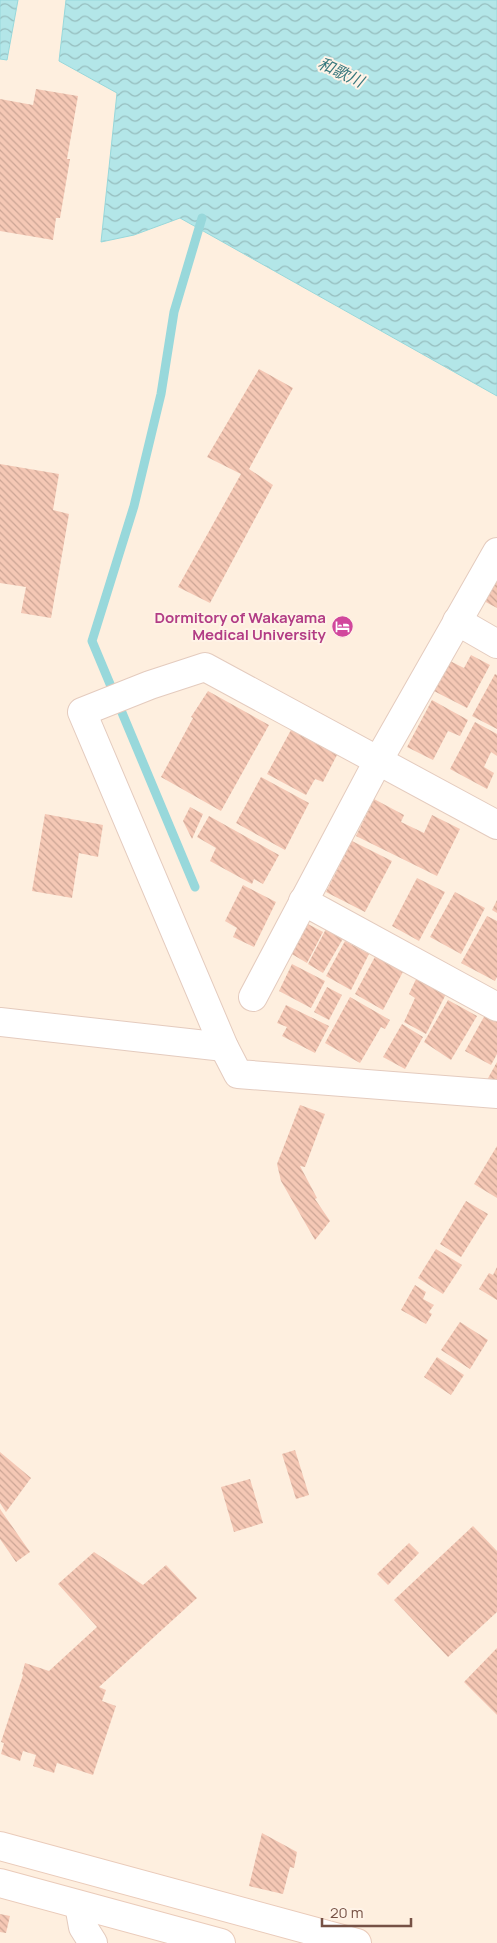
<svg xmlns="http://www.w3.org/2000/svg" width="497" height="1943" font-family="Manrope,'Noto Sans JP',sans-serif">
	<defs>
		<pattern id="water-waves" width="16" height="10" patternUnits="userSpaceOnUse" patternTransform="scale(1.25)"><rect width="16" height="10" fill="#b3e6e8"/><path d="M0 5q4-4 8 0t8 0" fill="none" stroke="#96bdbe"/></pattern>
		<pattern id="building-back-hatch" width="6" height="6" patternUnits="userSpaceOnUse" patternTransform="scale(1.25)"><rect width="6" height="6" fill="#f5c8b5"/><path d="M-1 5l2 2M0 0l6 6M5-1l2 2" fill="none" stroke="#cba595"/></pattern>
	</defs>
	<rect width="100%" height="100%" fill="#feefdf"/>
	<g fill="url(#water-waves)" stroke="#98d8db">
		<polygon points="0,0 18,0 7,60 0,59"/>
		<polygon points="66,0 497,0 497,396 180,218 134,235 101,242 117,93 59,61"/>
	</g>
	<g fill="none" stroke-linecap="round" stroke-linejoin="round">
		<polyline stroke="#98d8db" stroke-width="9" points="195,887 92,641 134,506 161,394 174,312 202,218"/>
	</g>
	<g fill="url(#building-back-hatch)">
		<polygon points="36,89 78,96 67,159 70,159 60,218 56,218 53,240 0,231 0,99 33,105"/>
		<polygon points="259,369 293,388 249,469 273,485 210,603 178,587 241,474 207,457"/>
		<polygon points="0,464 59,474 53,510 69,514 51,618 21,613 26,587 0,583"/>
		<polygon points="497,566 497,608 480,599"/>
		<polygon points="471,655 490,665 467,708 434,691 450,661 464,668"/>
		<polygon points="495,674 497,675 497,729 472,716"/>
		<polygon points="208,691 269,725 221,811 161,777 193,718 191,717"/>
		<polygon points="432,700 468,720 460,736 448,731 433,760 407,747"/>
		<polygon points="475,722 497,734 497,756 491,752 484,767 494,773 487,789 450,769"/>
		<polygon points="291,730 337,755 323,782 315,779 306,795 267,774"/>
		<polygon points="261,777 309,803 285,850 236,823"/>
		<polygon points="374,799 404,815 401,822 424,833 432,815 460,829 437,876 356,836"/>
		<polygon points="190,807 203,814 192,839 183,821"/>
		<polygon points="45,814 103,825 98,857 79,853 72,898 32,891"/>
		<polygon points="209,816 279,855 263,884 254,879 252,884 210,861 216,848 197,837"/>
		<polygon points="352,841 392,861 365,912 326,892"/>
		<polygon points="417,878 445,892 419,941 392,926"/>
		<polygon points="243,885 276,902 254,947 233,937 237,928 225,921"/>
		<polygon points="455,892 485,908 461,954 430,937"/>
		<polygon points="497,900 497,913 492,910"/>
		<polygon points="487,916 497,921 497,977 495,981 461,963"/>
		<polygon points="306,923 323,932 307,963 290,953"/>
		<polygon points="327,927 344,937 323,973 308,964"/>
		<polygon points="345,941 369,954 351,990 326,976"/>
		<polygon points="377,953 405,968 383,1010 355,994"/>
		<polygon points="292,964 325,981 311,1008 279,991"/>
		<polygon points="418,975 448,990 426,1034 404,1022 415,998 409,994"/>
		<polygon points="327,987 342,995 329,1020 314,1012"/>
		<polygon points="350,997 390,1020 385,1029 381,1027 360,1063 325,1043"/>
		<polygon points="448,1000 477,1016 451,1060 424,1042"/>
		<polygon points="286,1005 329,1026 315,1053 282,1036 287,1027 277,1023"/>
		<polygon points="485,1015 497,1022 497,1054 491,1065 465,1051"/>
		<polygon points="402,1024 423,1037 405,1069 383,1057"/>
		<polygon points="497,1062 497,1081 487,1080"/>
		<polygon points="300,1105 325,1114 305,1167 300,1166 317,1198 315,1199 330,1221 315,1240 281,1181 277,1164"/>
		<polygon points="497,1146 497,1198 474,1184"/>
		<polygon points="466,1201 488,1214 461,1257 440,1244"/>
		<polygon points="436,1249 462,1265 443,1294 418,1278"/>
		<polygon points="497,1267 497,1300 479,1289 489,1273 493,1275"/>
		<polygon points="415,1285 426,1292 423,1299 434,1305 429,1312 432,1314 426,1324 401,1310"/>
		<polygon points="460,1322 488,1340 470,1369 441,1350"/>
		<polygon points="437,1357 464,1375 451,1395 424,1377"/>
		<polygon points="295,1450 309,1495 296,1499 282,1454"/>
		<polygon points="0,1452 31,1478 6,1512 0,1503"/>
		<polygon points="250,1479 263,1523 234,1532 221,1487"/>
		<polygon points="0,1509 30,1552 16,1562 0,1539"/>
		<polygon points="473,1526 497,1551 497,1612 448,1657 394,1600"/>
		<polygon points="409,1543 419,1553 388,1585 377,1574"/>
		<polygon points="94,1552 143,1585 166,1565 197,1598 99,1687 106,1690 102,1701 116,1706 93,1775 57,1763 54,1773 33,1766 36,1755 23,1751 20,1761 1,1754 4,1743 1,1742 23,1675 22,1674 25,1663 49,1671 97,1627 58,1584"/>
		<polygon points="497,1648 497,1715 464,1682"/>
		<polygon points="262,1833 297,1852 294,1868 290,1867 283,1894 249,1886"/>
		<polygon points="0,1914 10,1916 6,1933 0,1932"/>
	</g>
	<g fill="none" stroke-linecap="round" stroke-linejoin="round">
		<defs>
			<g id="street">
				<polyline points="457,621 497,644"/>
				<polyline points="497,825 205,667 150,685 82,712 224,1047 238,1074 497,1094"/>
				<polyline points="303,901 497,1007"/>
				<polyline points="253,997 378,761 497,552"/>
				<polyline points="0,1022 224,1047"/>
				<polyline points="79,1905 83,1927 93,1943"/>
			</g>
			<g id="secondary">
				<polyline points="0,1846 357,1943"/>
				<polyline points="0,1883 221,1943"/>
			</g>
		</defs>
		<use href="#street" stroke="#e4cbbe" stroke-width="30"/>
		<use href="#secondary" stroke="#eacbba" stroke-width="30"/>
		<use href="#street" stroke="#fff" stroke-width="28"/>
		<use href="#secondary" stroke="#fff" stroke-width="28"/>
	</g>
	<defs>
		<symbol id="hotel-disc" viewBox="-11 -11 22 22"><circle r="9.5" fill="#d1479c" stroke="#fff3e7"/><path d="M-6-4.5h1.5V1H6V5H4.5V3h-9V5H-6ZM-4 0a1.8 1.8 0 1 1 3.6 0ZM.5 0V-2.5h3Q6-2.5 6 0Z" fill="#fff"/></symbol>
	</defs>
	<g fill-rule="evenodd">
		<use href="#hotel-disc" x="330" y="614" width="25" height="25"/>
	</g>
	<g text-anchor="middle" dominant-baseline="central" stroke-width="4" stroke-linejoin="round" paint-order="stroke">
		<g font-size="15" font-weight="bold" fill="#b23c85" stroke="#fff3e7" text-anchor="end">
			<text x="326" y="617">Dormitory of Wakayama<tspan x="326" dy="17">Medical University</tspan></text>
		</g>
		<g font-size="16" font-style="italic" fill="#38787d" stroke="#fff3e7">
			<text transform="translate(341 72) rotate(25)">和歌川</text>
		</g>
	</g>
	<path d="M322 1918v8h89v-8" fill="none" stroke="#765145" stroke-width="2.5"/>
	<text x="330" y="1918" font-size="15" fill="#765145" stroke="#fff3e7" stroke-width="4" paint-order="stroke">20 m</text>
</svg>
